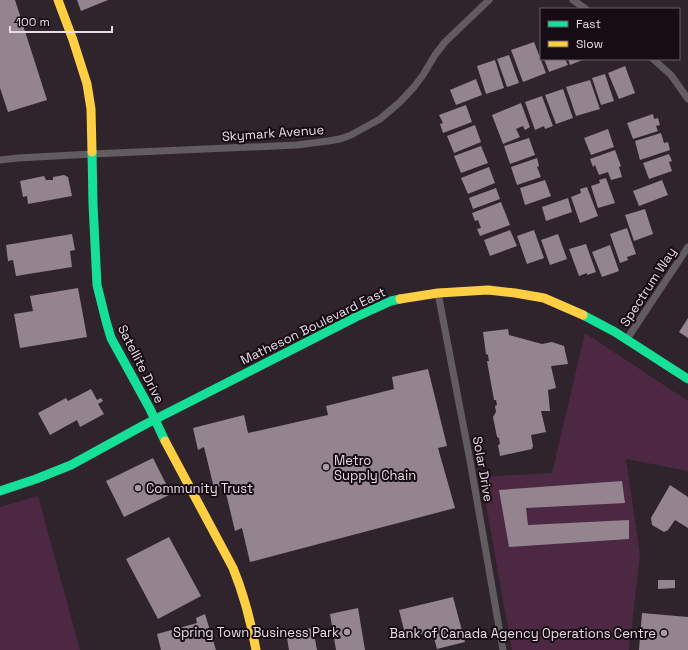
<svg xmlns="http://www.w3.org/2000/svg" width="688" height="650" font-family="'Space Grotesk',sans-serif">
	<rect width="100%" height="100%" fill="#2f242c"/>
	<g fill="#4c2843">
		<polygon points="585,333 688,401 688,471 626,459 640,555 629,650 512,650 481,477 552,473"/>
		<polygon points="38,496 80,650 0,650 0,507"/>
	</g>
	<g fill="#94848f">
		<polygon points="0,0 15,0 47,100 8,112 0,88"/>
		<polygon points="77,0 108,0 81,11"/>
		<polygon points="534,42 546,73 523,82 511,50"/>
		<polygon points="509,55 519,83 507,87 497,59"/>
		<polygon points="544,59 565,59 568,65 549,72"/>
		<polygon points="568,59 585,59 570,65"/>
		<polygon points="495,60 504,88 486,94 477,66"/>
		<polygon points="625,66 635,93 619,99 608,73"/>
		<polygon points="605,74 614,101 601,105 592,78"/>
		<polygon points="476,79 482,95 456,105 450,90"/>
		<polygon points="590,80 600,109 576,116 566,87"/>
		<polygon points="563,89 573,118 556,124 545,95"/>
		<polygon points="542,96 553,126 545,129 544,126 535,130 525,102"/>
		<polygon points="521,103 530,127 525,130 523,126 516,129 520,137 503,144 492,115"/>
		<polygon points="466,105 472,122 443,133 440,124 443,123 439,115"/>
		<polygon points="653,114 654,119 658,118 660,125 656,126 658,131 633,139 627,123"/>
		<polygon points="475,125 481,142 454,153 447,136"/>
		<polygon points="608,129 614,147 591,155 584,138"/>
		<polygon points="661,133 664,143 668,142 670,150 640,160 635,141"/>
		<polygon points="529,138 535,155 510,164 504,146"/>
		<polygon points="481,146 488,163 461,173 454,156"/>
		<polygon points="615,150 621,166 619,167 622,177 611,180 608,172 599,175 595,165 593,167 590,159"/>
		<polygon points="669,154 672,161 669,162 672,171 649,179 643,163"/>
		<polygon points="537,158 539,166 537,167 541,177 517,185 511,167"/>
		<polygon points="489,167 495,183 468,194 461,178"/>
		<polygon points="64,175 68,177 72,196 28,204 27,196 23,197 20,181 44,176 46,180 53,180 53,177"/>
		<polygon points="606,178 615,203 598,208 591,186 600,183 599,180"/>
		<polygon points="545,180 551,196 525,205 520,188"/>
		<polygon points="662,180 668,195 639,206 633,191"/>
		<polygon points="587,187 598,216 580,223 571,197 581,193 580,189"/>
		<polygon points="496,188 500,199 473,209 469,198"/>
		<polygon points="568,198 572,212 546,221 542,207"/>
		<polygon points="501,202 510,225 480,236 477,229 481,228 478,220 475,221 472,213"/>
		<polygon points="645,209 653,234 634,241 625,215"/>
		<polygon points="627,228 636,254 627,257 628,260 620,263 610,234"/>
		<polygon points="510,230 517,246 490,256 484,240"/>
		<polygon points="534,230 544,258 527,264 517,236"/>
		<polygon points="72,234 75,250 70,251 72,267 16,276 13,260 8,261 6,245"/>
		<polygon points="558,234 567,259 550,265 541,240"/>
		<polygon points="586,244 596,272 587,275 587,273 579,276 569,249"/>
		<polygon points="610,245 619,271 602,277 592,252"/>
		<polygon points="78,288 87,337 20,348 14,314 33,311 30,296"/>
		<polygon points="688,318 688,338 679,332"/>
		<polygon points="508,329 509,335 542,344 552,342 564,346 568,364 551,366 556,388 548,390 550,411 541,411 546,432 531,435 533,446 532,449 500,456 498,445 500,444 499,438 497,437 493,417 496,412 495,406 497,405 496,400 494,400 487,361 489,361 488,355 486,354 483,332"/>
		<polygon points="428,369 447,446 438,448 455,508 250,562 242,528 235,531 224,485 214,488 204,447 198,450 193,428 244,415 248,433 328,415 326,406 394,389 392,377"/>
		<polygon points="91,389 97,400 101,398 103,401 98,404 104,414 80,427 77,420 50,435 38,413 66,398 68,401"/>
		<polygon points="153,458 171,494 124,517 106,481"/>
		<polygon points="622,481 625,503 526,508 528,525 629,520 629,539 509,547 499,490"/>
		<polygon points="670,485 688,497 688,528 675,520 668,530 664,532 652,525 651,518"/>
		<polygon points="169,537 201,596 158,619 126,559"/>
		<polygon points="658,580 675,580 675,588 658,589"/>
		<polygon points="453,597 465,642 437,649 432,631 406,638 399,610"/>
		<polygon points="358,608 365,650 336,650 330,614"/>
		<polygon points="642,613 688,617 688,650 639,650"/>
		<polygon points="205,614 216,650 161,650 157,634 197,623 196,618"/>
		<polygon points="313,628 317,650 289,650 286,632"/>
	</g>
	<g fill="none" stroke-linecap="round" stroke-linejoin="round">
		<g stroke="#625c61" stroke-width="7">
			<polyline points="573,0 586,9"/>
			<polyline points="653,59 671,75 688,99"/>
			<polyline points="0,160 18,158 92,154 297,145 328,141 340,139 351,135 380,119 400,102 414,87 423,75 435,55 445,42 489,0"/>
			<polyline points="438,293 471,466 503,650"/>
			<polyline points="627,339 688,247"/>
		</g>
		<g stroke="#16e098" stroke-width="9">
			<polyline points="92,152 93,204 97,285 106,321 111,338 150,409 165,441"/>
			<polyline points="583,315 615,332 688,379"/>
			<polyline points="0,491 36,479 71,465 144,425 356,317 391,301 400,299"/>
		</g>
		<g stroke="#ffcf43" stroke-width="9">
			<polyline points="58,0 73,40 87,84 91,109 92,152"/>
			<polyline points="400,299 438,293 488,290 515,293 544,298 583,315"/>
			<path d="M 165,441 L 233,568 C 244,595 251,622 256,650"/>
		</g>
	</g>
	<g fill="#a99ba4" stroke="#160c13" stroke-width="1.5">
		<circle cx="326" cy="467" r="4"/>
		<circle cx="138" cy="488" r="4"/>
		<circle cx="347" cy="632" r="4"/>
		<circle cx="664" cy="633" r="4"/>
	</g>
	<g text-anchor="middle" dominant-baseline="central" stroke-width="4" stroke-linejoin="round" paint-order="stroke">
		<g font-size="13" fill="#eadbe5" stroke="#160c13">
			<text transform="translate(273 133) rotate(-4)">Skymark Avenue</text>
			<text transform="translate(648 287) rotate(-57)">Spectrum Way</text>
			<text transform="translate(313 326) rotate(-26)">Matheson Boulevard East</text>
			<text transform="translate(141 364) rotate(63)">Satellite Drive</text>
			<text transform="translate(483 469) rotate(80)">Solar Drive</text>
		</g>
		<g font-size="13" fill="#eadbe5" stroke="#160c13" text-anchor="start">
			<text x="334" y="460">Metro<tspan x="334" dy="15">Supply Chain</tspan></text>
			<text x="146" y="488">Community Trust</text>
			<text x="339" y="632" text-anchor="end">Spring Town Business Park</text>
			<text x="656" y="633" text-anchor="end">Bank of Canada Agency Operations Centre</text>
		</g>
	</g>
	<rect x="540" y="8" width="140" height="52" fill="#160c13" stroke="#6b5f67"/>
	<rect x="548" y="21" width="20" height="6" fill="#16e098" stroke="#6b5f67"/>
	<text x="576" y="28" font-size="12" fill="#eadbe5">Fast</text>
	<rect x="548" y="41" width="20" height="6" fill="#ffcf43" stroke="#6b5f67"/>
	<text x="576" y="48" font-size="12" fill="#eadbe5">Slow</text>
	<path d="M10 26v6h102v-6" fill="none" stroke="#eadbe5" stroke-width="2"/>
	<text x="16" y="26" font-size="12" fill="#eadbe5" stroke="#160c13" stroke-width="3" paint-order="stroke">100 m</text>
</svg>
